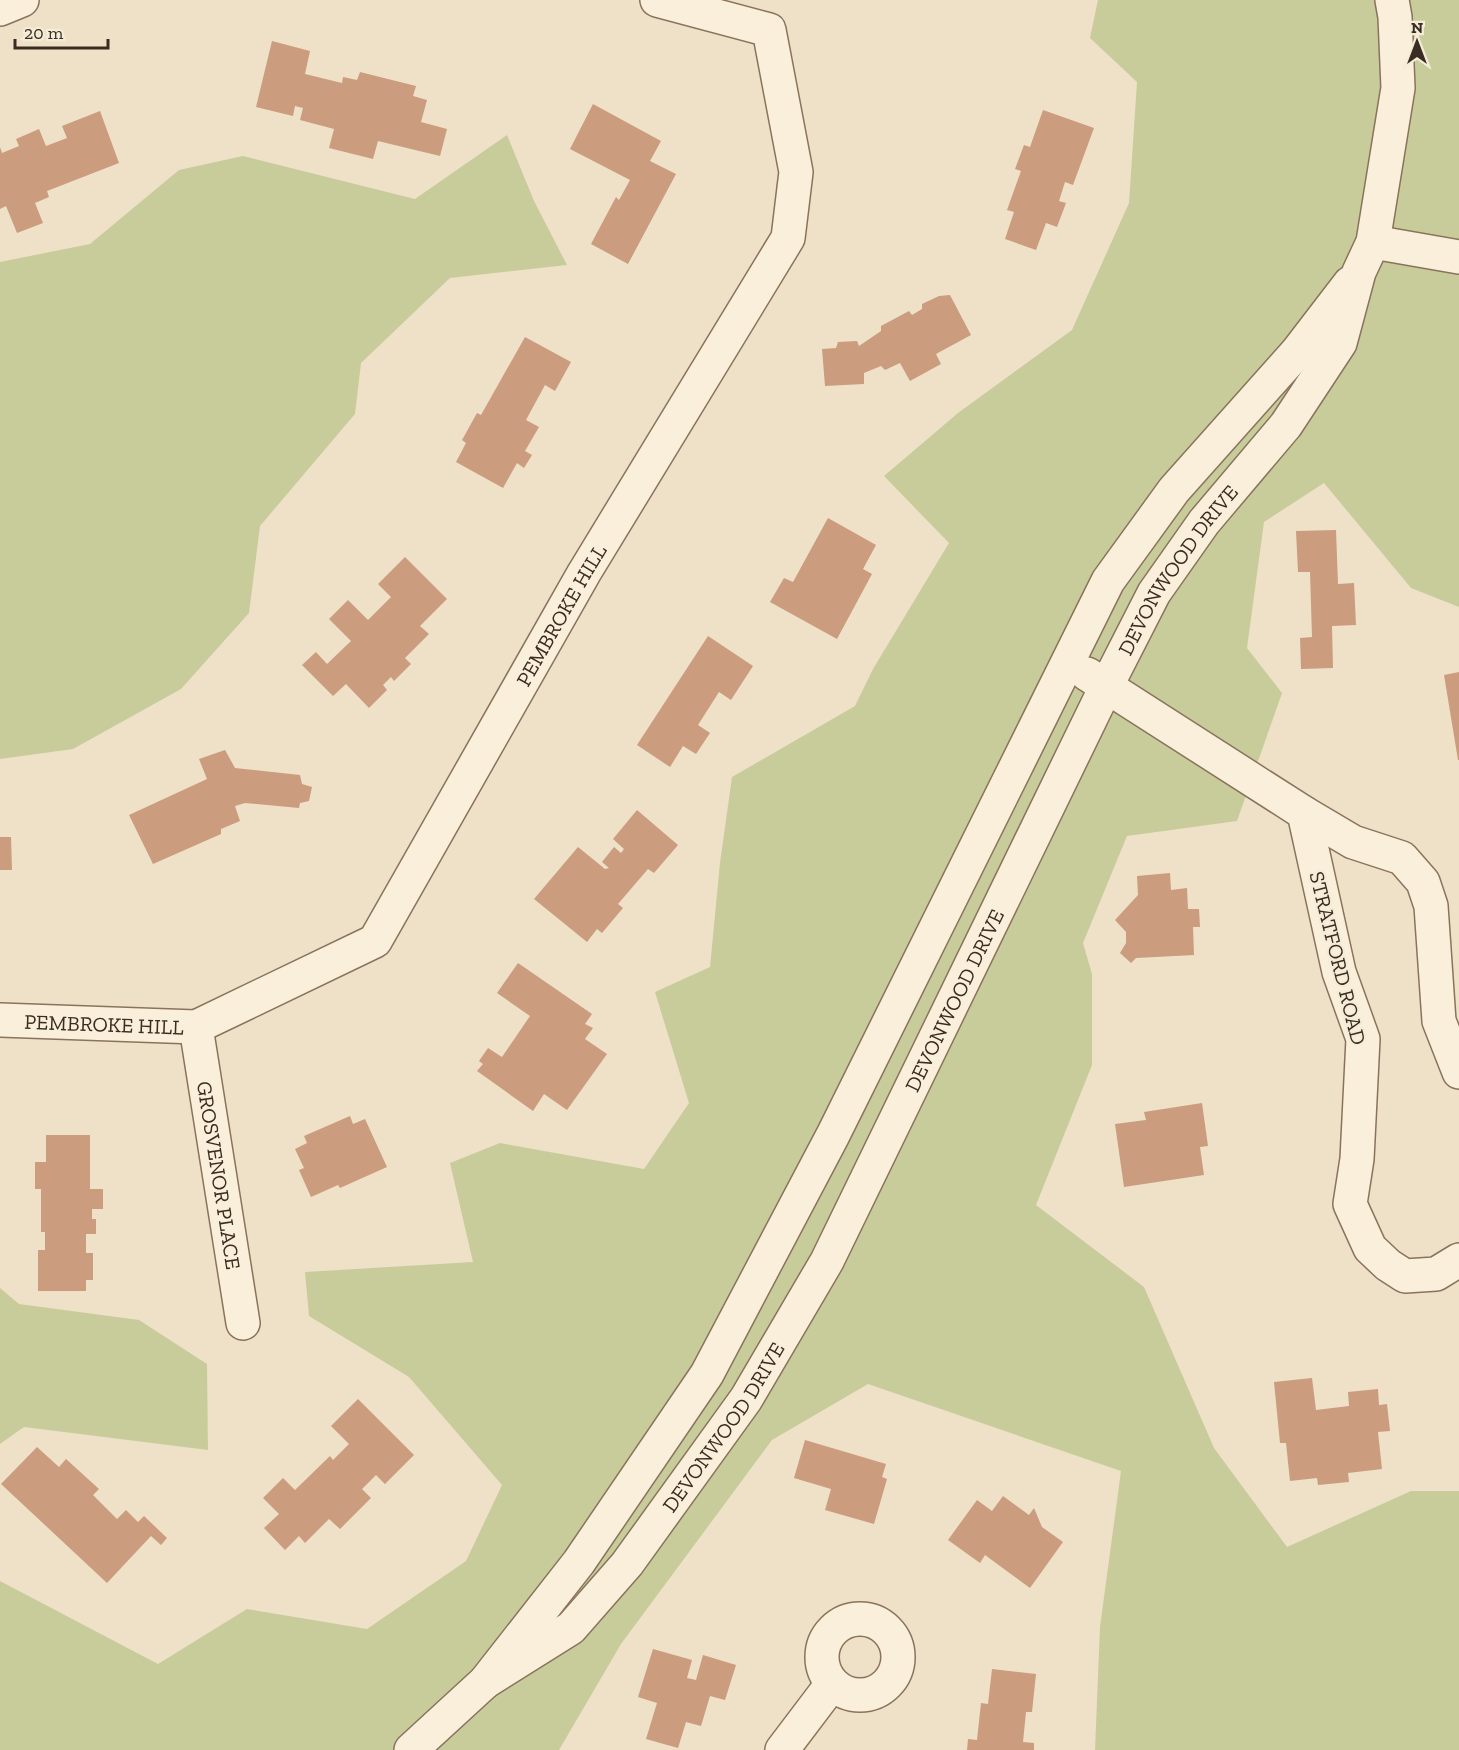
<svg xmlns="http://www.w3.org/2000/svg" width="1459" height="1750" font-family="'Zilla Slab',serif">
	<rect width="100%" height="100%" fill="#eee1c7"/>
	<g fill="#c8cc9b">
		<polygon points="1098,0 1459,0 1459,607 1411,588 1324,483 1264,522 1247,648 1282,693 1237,821 1127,836 1083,943 1092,974 1092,1065 1036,1205 1144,1287 1214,1448 1287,1547 1411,1491 1459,1491 1459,1750 1095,1750 1100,1627 1121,1471 868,1384 772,1440 621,1644 559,1750 0,1750 0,1581 158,1664 247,1609 367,1629 466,1561 502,1485 409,1377 309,1316 305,1272 473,1262 450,1163 500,1143 644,1169 689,1103 655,992 710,967 720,863 732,777 855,706 873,669 949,543 884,476 958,413 1072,330 1129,203 1137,82 1090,38"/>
		<polygon points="507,135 534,201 567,265 450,278 361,363 355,414 260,526 249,613 181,689 73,749 0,759 0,262 90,244 179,170 243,156 415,199"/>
		<polygon points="0,1288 19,1304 139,1320 207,1364 208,1450 24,1427 0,1444"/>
	</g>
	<g fill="#cb9c7e">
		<polygon points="272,41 310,51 305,74 342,83 343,77 357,80 360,72 416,86 413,96 427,100 421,122 447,129 440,156 378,141 373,159 329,148 334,129 300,120 303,108 295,106 293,116 256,107"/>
		<polygon points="593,104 661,141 650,161 676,174 628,264 591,244 616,197 619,200 630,180 570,149"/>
		<polygon points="1043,110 1094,128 1073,185 1065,182 1059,201 1066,203 1057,227 1046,223 1036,250 1005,239 1014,212 1007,210 1021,171 1015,169 1024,145 1030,147"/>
		<polygon points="100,111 119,163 47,191 49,197 35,203 43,223 17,233 6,206 0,209 0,147 2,153 19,146 16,139 39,129 46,146 67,138 62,126"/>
		<polygon points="950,295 971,335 936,354 941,364 910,381 900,363 885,370 881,366 864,373 864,384 825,386 822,349 836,348 838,342 857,341 859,346 881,331 881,326 909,311 912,315 922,309 922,304 939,296"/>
		<polygon points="525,337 571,362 555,391 545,385 526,420 539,427 525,451 532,455 524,468 517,463 503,488 456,462 466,443 462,440 477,413 481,415"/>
		<polygon points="828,518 876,545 863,569 872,574 837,639 770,602 784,578 793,582"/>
		<polygon points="1336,530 1338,584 1354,583 1356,625 1332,626 1333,668 1301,669 1300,638 1312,637 1310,572 1298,572 1296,531"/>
		<polygon points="405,557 447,599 420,626 429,634 405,658 411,664 394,681 391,677 383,685 387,690 369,708 346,684 333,696 302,665 316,652 327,664 351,641 329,619 348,600 368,620 391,597 378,584"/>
		<polygon points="708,636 753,666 731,700 719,692 698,725 710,733 696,754 683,746 670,767 637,745"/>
		<polygon points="1459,672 1459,760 1458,760 1444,675"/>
		<polygon points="225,750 235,768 300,775 302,784 312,787 309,801 300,803 299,808 245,803 235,806 240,821 221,829 221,834 153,864 129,815 207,779 199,759"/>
		<polygon points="637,810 678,845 654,873 648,869 618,904 623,908 602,933 597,929 587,942 534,899 578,847 605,869 609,868 602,862 614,847 621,853 624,849 613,839"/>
		<polygon points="0,837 11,837 12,870 0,870"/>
		<polygon points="1170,873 1171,890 1187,888 1188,909 1199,909 1200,927 1193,927 1194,955 1136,958 1131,963 1120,953 1126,943 1126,932 1115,920 1138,895 1137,876"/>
		<polygon points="518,963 592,1014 585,1024 593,1028 585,1039 607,1054 567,1110 544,1094 533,1111 477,1071 483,1064 479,1061 488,1048 502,1057 530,1016 497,993"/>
		<polygon points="1202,1103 1208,1146 1200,1147 1204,1175 1124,1187 1115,1124 1146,1120 1144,1112"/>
		<polygon points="350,1116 353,1124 365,1119 387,1167 340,1188 338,1185 311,1197 299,1170 304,1168 295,1149 307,1143 304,1136"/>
		<polygon points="46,1135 90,1135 90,1189 103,1189 103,1209 92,1209 92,1219 96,1219 96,1234 86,1234 86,1253 93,1253 93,1280 86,1280 86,1291 38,1291 38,1250 45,1250 45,1232 41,1232 41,1189 35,1189 35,1162 46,1162"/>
		<polygon points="1312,1378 1316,1410 1349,1406 1348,1392 1378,1389 1379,1405 1387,1404 1390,1431 1378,1432 1382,1469 1348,1473 1349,1482 1318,1485 1317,1478 1290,1481 1286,1443 1280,1443 1274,1382"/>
		<polygon points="358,1399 414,1455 385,1484 376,1475 362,1489 371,1498 340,1529 329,1519 305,1543 299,1536 285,1550 264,1528 279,1514 263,1498 283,1478 295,1490 330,1456 333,1460 349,1444 331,1426"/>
		<polygon points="805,1440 886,1464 882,1477 887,1479 874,1524 825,1510 831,1489 794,1478"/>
		<polygon points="37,1447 59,1467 66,1459 99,1489 93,1495 117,1519 126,1510 138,1522 144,1516 167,1538 161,1545 151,1536 107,1583 1,1484"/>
		<polygon points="1003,1496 1029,1515 1034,1508 1042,1527 1063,1542 1030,1588 985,1555 980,1563 948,1540 977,1500 992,1511"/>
		<polygon points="653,1649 692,1660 687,1678 696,1680 703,1655 736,1665 725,1700 710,1696 701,1726 686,1722 678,1748 646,1739 657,1703 638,1697"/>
		<polygon points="992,1669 1036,1674 1032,1712 1026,1712 1023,1742 1034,1743 1034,1750 967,1750 968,1739 977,1740 981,1703 988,1704"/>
	</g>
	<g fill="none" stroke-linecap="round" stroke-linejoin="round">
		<defs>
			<g id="minor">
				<polyline points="0,9 22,0"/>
				<polyline points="1373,242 1459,257"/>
				<polyline points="1087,674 1304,813 1339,972 1363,1039 1357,1159 1350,1204 1370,1248 1388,1265 1405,1276 1436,1274 1459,1260"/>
				<polyline points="1304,813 1353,842 1402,858 1423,882 1431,906 1439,1021 1459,1072"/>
				<path id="s1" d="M 0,1020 L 196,1027 L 375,941 L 584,573 L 788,238 L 796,172 L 769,30 L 657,0"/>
				<path id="s2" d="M 196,1027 L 243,1323"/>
				<circle cx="860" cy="1657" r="38"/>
				<path id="s3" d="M 485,1682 L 571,1628 L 627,1564 L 746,1399 L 827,1261 L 1106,687 L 1154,593 L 1204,522 L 1286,425 L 1340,343 L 1359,272 L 1373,242 L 1398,88 L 1395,17 L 1392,0"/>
				<polyline points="411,1750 485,1682 579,1562 707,1374 833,1135 1108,581 1174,490 1297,352 1350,283"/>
				<polyline points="782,1750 832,1684"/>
			</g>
		</defs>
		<use href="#minor" stroke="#8a735c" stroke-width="36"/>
		<use href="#minor" stroke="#f9efda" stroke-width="33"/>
	</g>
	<g text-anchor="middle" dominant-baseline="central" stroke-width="4.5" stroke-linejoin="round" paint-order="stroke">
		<g font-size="21" fill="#3a2c20" stroke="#f5ecd7">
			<text stroke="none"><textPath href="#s3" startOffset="1326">DEVONWOOD DRIVE</textPath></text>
			<text stroke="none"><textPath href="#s1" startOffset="770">PEMBROKE HILL</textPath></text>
			<text transform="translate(1338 958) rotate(76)">STRATFORD ROAD</text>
			<text stroke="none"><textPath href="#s3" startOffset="840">DEVONWOOD DRIVE</textPath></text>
			<text stroke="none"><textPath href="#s1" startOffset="104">PEMBROKE HILL</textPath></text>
			<text stroke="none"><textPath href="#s2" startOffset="150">GROSVENOR PLACE</textPath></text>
			<text stroke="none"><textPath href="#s3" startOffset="354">DEVONWOOD DRIVE</textPath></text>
		</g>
	</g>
	<g transform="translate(1417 42)" stroke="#f5ecd7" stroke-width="4.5" paint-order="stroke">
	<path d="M0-4.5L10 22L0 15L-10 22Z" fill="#3a2c20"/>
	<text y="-9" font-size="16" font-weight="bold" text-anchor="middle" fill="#3a2c20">N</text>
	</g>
	<path d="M15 39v9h93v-9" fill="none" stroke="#3a2c20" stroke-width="3"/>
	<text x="24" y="39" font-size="18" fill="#3a2c20" stroke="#f5ecd7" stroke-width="4.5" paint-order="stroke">20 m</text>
</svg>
